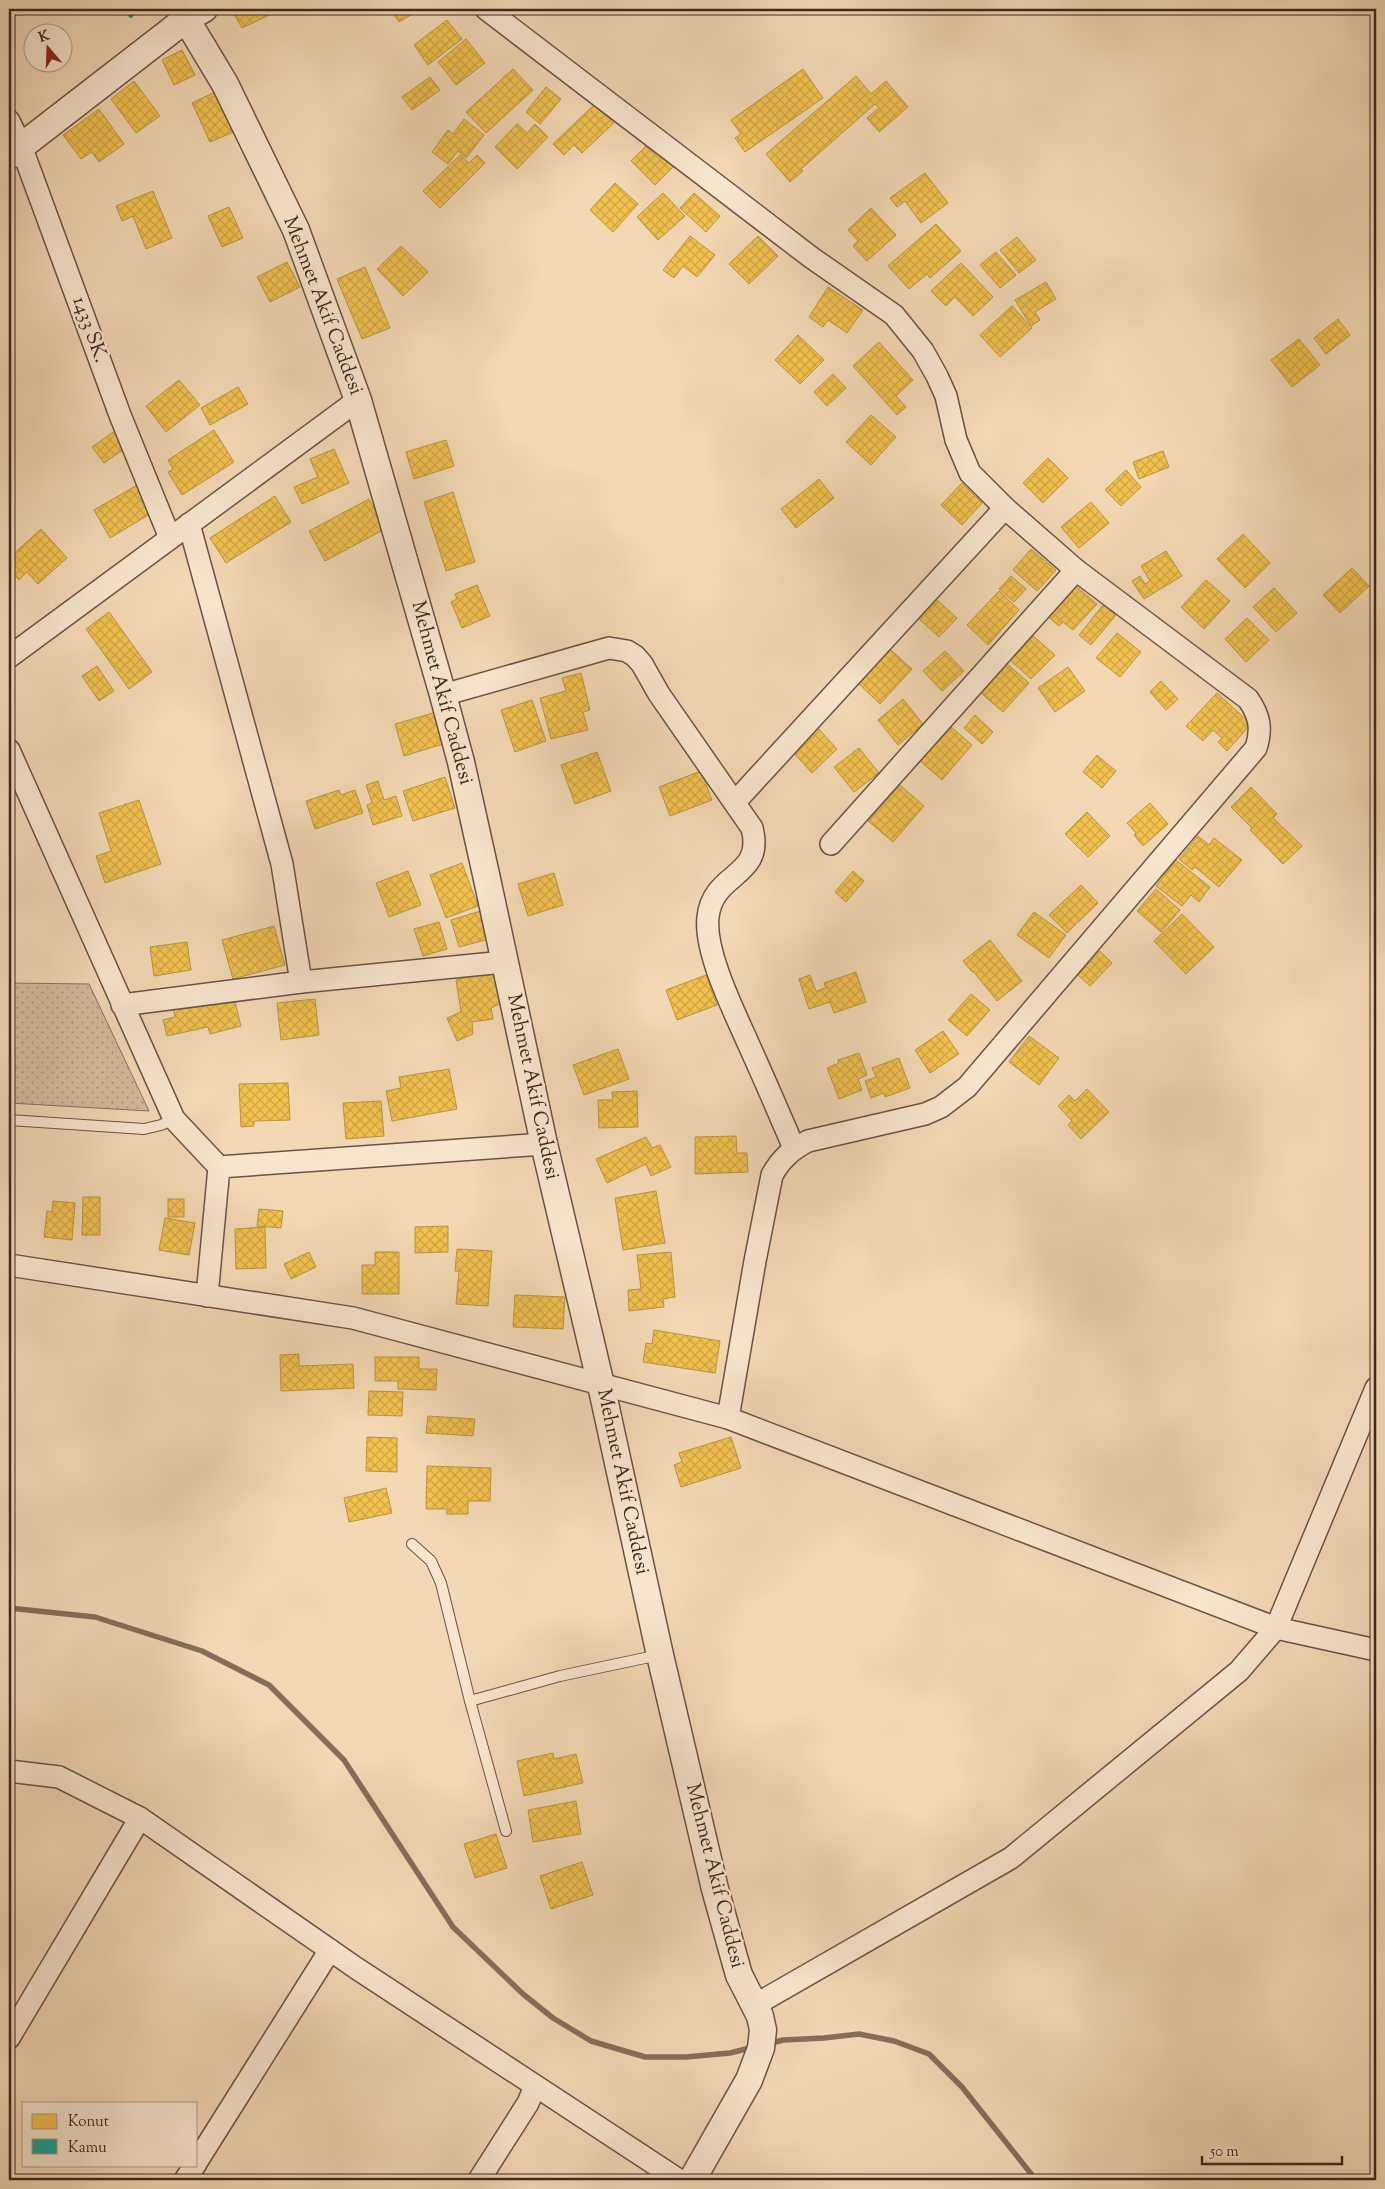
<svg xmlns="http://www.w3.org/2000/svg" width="1385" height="2189" font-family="'Sorts Mill Goudy',serif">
	<defs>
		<pattern id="park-dots" width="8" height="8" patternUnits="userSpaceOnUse" patternTransform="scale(1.25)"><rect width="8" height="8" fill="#d3ba9a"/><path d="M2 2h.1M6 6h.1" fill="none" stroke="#ac977d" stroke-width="1.8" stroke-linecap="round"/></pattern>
		<pattern id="homes-cross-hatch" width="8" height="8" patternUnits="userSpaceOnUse" patternTransform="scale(1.25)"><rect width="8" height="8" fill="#f2c14e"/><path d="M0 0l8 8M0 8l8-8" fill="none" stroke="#d0a644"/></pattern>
		<pattern id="public-cross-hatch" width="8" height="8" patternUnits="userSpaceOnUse" patternTransform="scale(1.25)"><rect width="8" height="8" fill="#17a398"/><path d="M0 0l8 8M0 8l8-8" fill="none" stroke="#16857c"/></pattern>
	</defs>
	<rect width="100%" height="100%" fill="#f2d8b3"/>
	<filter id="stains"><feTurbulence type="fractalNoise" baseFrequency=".004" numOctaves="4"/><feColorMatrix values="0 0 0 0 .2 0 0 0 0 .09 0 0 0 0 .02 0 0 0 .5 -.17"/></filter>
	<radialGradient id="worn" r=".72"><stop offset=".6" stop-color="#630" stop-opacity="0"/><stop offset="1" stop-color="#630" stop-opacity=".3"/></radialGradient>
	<polygon fill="url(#park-dots)" stroke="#88715d" points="9,983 89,984 149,1111 9,1103"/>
	<g fill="url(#homes-cross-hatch)" stroke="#bc9340">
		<polygon points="231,9 282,9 242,28"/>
		<polygon points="390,9 421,9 399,22"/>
		<polygon points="447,20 462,39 428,65 414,45"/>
		<polygon points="466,39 485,63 456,85 438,62"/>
		<polygon points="182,50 195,75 174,85 162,60"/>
		<polygon points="513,69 533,90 486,133 466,112"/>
		<polygon points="803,69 823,98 745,152 735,138 741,134 731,120"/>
		<polygon points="856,76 871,94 886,81 908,107 879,132 867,118 879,108 875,104 801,169 803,171 790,182 766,154"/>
		<polygon points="430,77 440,90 412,110 402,97"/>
		<polygon points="134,81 160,116 136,133 111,99"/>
		<polygon points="546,87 561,99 540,124 526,112"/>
		<polygon points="217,91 236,131 210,142 192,103"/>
		<polygon points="599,100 618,119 582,153 574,145 564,155 553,144"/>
		<polygon points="99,109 124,144 99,162 92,152 81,159 63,135"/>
		<polygon points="464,119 484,135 466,158 458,151 448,164 432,152 448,130 453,134"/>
		<polygon points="517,124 527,133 535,124 548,137 517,169 495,147"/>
		<polygon points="652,140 676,164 655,185 631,161"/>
		<polygon points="460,155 469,163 477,155 485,163 440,208 423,191"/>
		<polygon points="925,173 948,203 921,223 905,201 897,207 890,198"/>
		<polygon points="615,183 638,204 613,232 590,210"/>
		<polygon points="153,191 172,238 146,249 133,216 122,221 116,206"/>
		<polygon points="663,193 685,216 658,240 637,217"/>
		<polygon points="694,193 720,216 706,232 680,208"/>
		<polygon points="229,207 243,238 222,247 208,216"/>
		<polygon points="871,208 896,235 867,261 853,246 858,241 848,230"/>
		<polygon points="936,224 961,251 930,278 927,274 909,289 888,266"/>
		<polygon points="690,236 715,255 697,277 683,266 674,278 663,270"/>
		<polygon points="758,236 778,256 749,284 729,264"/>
		<polygon points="1017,237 1036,260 1019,273 1000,250"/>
		<polygon points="401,246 428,272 403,296 377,269"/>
		<polygon points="996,252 1016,275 1000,288 980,265"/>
		<polygon points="287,262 300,287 270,302 257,277"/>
		<polygon points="961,263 993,297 973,316 955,297 946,306 931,291"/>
		<polygon points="365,267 390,328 362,339 337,279"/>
		<polygon points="1046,282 1056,299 1035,312 1040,320 1031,326 1015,300"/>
		<polygon points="828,287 863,310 847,333 828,320 823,327 809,317"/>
		<polygon points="1012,306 1032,328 1000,357 980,335"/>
		<polygon points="1338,319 1350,335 1326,354 1314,338"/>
		<polygon points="798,335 824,360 800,384 775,360"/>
		<polygon points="1299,339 1320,365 1292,387 1271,360"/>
		<polygon points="879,342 913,380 896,396 906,407 897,415 853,366"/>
		<polygon points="833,374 846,388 827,406 814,392"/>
		<polygon points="179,380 200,405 166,432 146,406"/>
		<polygon points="238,387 248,404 210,425 201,408"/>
		<polygon points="871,415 896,437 871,465 846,442"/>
		<polygon points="119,428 130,445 104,463 92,447"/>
		<polygon points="214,430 234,462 182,495 168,472 173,469 168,460"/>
		<polygon points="446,440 454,466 414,479 406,452"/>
		<polygon points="334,449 349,483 302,504 294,487 318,477 310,459"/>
		<polygon points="1163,451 1169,467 1139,479 1133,462"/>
		<polygon points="1048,458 1068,478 1043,503 1023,483"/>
		<polygon points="1126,470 1141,487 1121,506 1105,490"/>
		<polygon points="819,479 834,498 796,528 781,509"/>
		<polygon points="962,483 982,503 962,525 941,505"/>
		<polygon points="139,484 155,511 110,538 94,510"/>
		<polygon points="453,492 475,562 446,571 424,502"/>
		<polygon points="275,496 291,522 226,563 210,538"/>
		<polygon points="369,499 385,529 325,561 309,531"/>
		<polygon points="1091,502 1109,523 1079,548 1061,527"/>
		<polygon points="41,529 67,558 38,584 27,572 19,580 9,569 9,558"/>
		<polygon points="1243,534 1270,563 1245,588 1217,559"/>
		<polygon points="1031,549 1056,570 1037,591 1013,570"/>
		<polygon points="1166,551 1182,576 1144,599 1132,581 1140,576 1145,584 1150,581 1141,566"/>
		<polygon points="1352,568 1369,586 1340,613 1323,595"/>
		<polygon points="1011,576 1026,589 1014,602 999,589"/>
		<polygon points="1206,580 1230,601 1204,629 1181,607"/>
		<polygon points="1072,583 1097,604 1073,630 1063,622 1059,626 1045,614"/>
		<polygon points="477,585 490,616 462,628 451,602 457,599 455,594"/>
		<polygon points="1274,588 1297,613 1276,632 1253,607"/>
		<polygon points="999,591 1019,610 988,645 967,625"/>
		<polygon points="936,599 957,618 939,637 918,618"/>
		<polygon points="1103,605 1116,615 1091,645 1079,635"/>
		<polygon points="109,612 152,672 129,689 86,629"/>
		<polygon points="1247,618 1269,640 1246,662 1225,639"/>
		<polygon points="1117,633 1141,652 1120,677 1096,658"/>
		<polygon points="1031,634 1055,655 1031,679 1009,659"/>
		<polygon points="890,649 912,669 880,704 858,683"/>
		<polygon points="945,651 964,671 942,691 923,671"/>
		<polygon points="1006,663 1029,683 1003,712 980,692"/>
		<polygon points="97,666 114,691 99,701 82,676"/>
		<polygon points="1068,667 1085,691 1055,712 1038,688"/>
		<polygon points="581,673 590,710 583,712 588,730 551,739 540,698 566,691 562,678"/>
		<polygon points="1161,681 1178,699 1166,710 1150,692"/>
		<polygon points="1217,693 1251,724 1227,751 1218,742 1222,738 1213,730 1203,741 1186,726"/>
		<polygon points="903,699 923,724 898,745 878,720"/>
		<polygon points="532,700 546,741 515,752 501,710"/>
		<polygon points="437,712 446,743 404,756 395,724"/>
		<polygon points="975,715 993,732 982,744 964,728"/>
		<polygon points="950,726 972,745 942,780 920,761"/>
		<polygon points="817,727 837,749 812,773 792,751"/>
		<polygon points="859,748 879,773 854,792 834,767"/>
		<polygon points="597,752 611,791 575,804 561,765"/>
		<polygon points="1097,755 1116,771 1102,788 1083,772"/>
		<polygon points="701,771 712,800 670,816 659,787"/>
		<polygon points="445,777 455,808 413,821 403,791"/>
		<polygon points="378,781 384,800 396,796 402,816 373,825 367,805 372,803 366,785"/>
		<polygon points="900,785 924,806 893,842 868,821"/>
		<polygon points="1251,787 1277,814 1273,818 1302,846 1283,864 1250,830 1252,828 1231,807"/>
		<polygon points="339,790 341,795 355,790 363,813 315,829 306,801"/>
		<polygon points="139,800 161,864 105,883 96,856 111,851 99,813"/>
		<polygon points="1150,803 1168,824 1143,846 1134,835 1136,833 1127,823"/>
		<polygon points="1087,812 1110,836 1088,857 1065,834"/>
		<polygon points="1198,836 1209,845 1214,838 1242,860 1219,887 1195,867 1192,870 1179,859"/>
		<polygon points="1176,860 1210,887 1199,902 1191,895 1182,906 1156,886"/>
		<polygon points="462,863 478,906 446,918 430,875"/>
		<polygon points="408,871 421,905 389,917 376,883"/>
		<polygon points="853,871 864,881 846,902 835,892"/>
		<polygon points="554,873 563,905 528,916 518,884"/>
		<polygon points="1081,885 1098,903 1067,933 1049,915"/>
		<polygon points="1156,889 1180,910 1161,932 1137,911"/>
		<polygon points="480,911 489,939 459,947 451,920"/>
		<polygon points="1034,912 1066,935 1049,958 1017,935"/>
		<polygon points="1182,914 1214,947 1186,974 1154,941"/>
		<polygon points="439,922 447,949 423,956 414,929"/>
		<polygon points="274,926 285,965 233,979 222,940"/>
		<polygon points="990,940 1022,981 997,1001 973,971 972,972 963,961"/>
		<polygon points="187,942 191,970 154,976 150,947"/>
		<polygon points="1100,951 1112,963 1090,986 1078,975"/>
		<polygon points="493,971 503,1002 491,1008 493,1019 472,1022 473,1034 457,1041 447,1018 461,1012 456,980"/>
		<polygon points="856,972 866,1002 834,1013 830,1002 809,1009 799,979 810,975 816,991 826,988 824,983"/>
		<polygon points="706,975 717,1005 677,1020 666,990"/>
		<polygon points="233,994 241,1026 210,1034 208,1027 167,1036 163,1020 175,1017 172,1004"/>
		<polygon points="971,994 990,1010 967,1036 948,1020"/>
		<polygon points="315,999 319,1035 281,1040 277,1003"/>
		<polygon points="943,1031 959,1054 930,1073 915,1050"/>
		<polygon points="1029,1036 1059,1058 1039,1085 1009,1062"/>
		<polygon points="618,1049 629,1079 584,1095 573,1065"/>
		<polygon points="859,1053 867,1075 858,1079 862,1090 839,1099 827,1068 839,1063 838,1060"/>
		<polygon points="899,1058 910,1088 885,1097 884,1093 871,1098 865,1081 876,1077 872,1068"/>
		<polygon points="449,1069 457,1109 392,1121 386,1091 401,1088 399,1077"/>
		<polygon points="288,1083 290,1120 254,1121 254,1126 241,1127 239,1084"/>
		<polygon points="1087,1089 1109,1112 1081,1139 1068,1125 1072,1121 1058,1106 1069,1095 1075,1101"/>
		<polygon points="637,1091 638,1127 599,1128 598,1100 613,1100 612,1092"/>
		<polygon points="381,1101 384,1136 346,1139 343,1103"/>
		<polygon points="736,1136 737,1153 747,1153 748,1172 695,1174 695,1137"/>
		<polygon points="646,1137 652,1148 660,1145 671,1167 651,1176 646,1164 607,1183 596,1159"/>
		<polygon points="656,1191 665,1243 623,1250 615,1198"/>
		<polygon points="83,1197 100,1197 100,1235 82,1235"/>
		<rect x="168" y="1199" width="16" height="18"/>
		<polygon points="53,1201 75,1203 72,1240 44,1237 47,1211 52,1212"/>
		<polygon points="259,1209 283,1211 281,1228 257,1226"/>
		<polygon points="165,1218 195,1223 189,1255 159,1250"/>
		<polygon points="448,1226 448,1252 415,1253 415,1227"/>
		<polygon points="265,1227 266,1268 236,1269 235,1229"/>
		<polygon points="457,1249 492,1251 488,1306 456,1304 459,1271 455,1271"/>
		<polygon points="309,1252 316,1267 291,1279 284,1264"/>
		<polygon points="375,1252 399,1252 399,1294 362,1294 362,1265 375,1265"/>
		<polygon points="671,1252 675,1297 663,1299 664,1307 629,1311 628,1290 641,1289 637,1255"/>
		<polygon points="515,1295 565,1297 563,1329 513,1327"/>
		<polygon points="654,1330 720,1341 715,1373 643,1362 646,1343 652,1344"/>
		<polygon points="299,1354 299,1366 353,1364 354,1388 281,1391 280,1355"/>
		<polygon points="375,1357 419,1357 419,1369 437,1369 436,1390 398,1389 398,1381 375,1381"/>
		<polygon points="369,1391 403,1392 402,1416 368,1415"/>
		<polygon points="428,1416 475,1419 473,1436 426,1433"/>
		<polygon points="367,1437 397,1438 397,1472 366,1471"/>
		<polygon points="731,1437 741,1468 681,1487 674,1465 682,1462 679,1453"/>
		<polygon points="427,1466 491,1468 490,1501 468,1501 468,1514 447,1514 447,1509 426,1509"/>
		<polygon points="386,1488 392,1513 349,1522 344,1498"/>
		<polygon points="553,1753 554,1759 576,1754 583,1783 524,1796 517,1761"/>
		<polygon points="576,1801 581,1834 533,1842 528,1810"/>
		<polygon points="496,1834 507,1868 475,1878 464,1844"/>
		<polygon points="582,1862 593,1895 551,1909 540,1876"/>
	</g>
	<polygon fill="url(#public-cross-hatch)" stroke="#227e74" points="121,9 139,9 131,18"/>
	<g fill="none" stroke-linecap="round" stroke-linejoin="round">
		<g stroke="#846e5a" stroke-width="5.5">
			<polyline points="9,1608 95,1617 202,1651 269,1685 344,1760 453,1927 523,1994 553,2018 591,2041 645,2057 686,2057 730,2053 754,2047"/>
			<polyline points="768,2044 783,2040 824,2038 859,2034 894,2041 929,2054 962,2087 1036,2180"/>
		</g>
		<defs>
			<g id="service">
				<polyline points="9,1120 144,1129 161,1125 174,1119"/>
				<polyline points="412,1544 431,1561 441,1583 470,1701 506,1831"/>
				<polyline points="470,1701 560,1676 659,1655"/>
			</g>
			<g id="minor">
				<path d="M 486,9 L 812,258 L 894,315 L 923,351 L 937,376 L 946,396 L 956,440 L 970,473 L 1005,508 L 1076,570 L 1248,699 C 1260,716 1262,729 1256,748 L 967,1087 L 941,1107 L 925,1114 L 808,1141 C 791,1150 781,1159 772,1175 L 755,1261 L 728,1418"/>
				<polyline points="9,121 21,146 120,415 170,538"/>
				<polyline points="189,524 282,864 301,982"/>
				<polyline points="9,657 358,400"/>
				<path d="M 443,695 L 609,648 L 627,651 L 635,656 L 642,664 L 659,694 L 752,828 C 765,878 713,871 708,917 C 704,952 734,1011 748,1043 C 764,1078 779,1113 794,1148"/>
				<polyline points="9,750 174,1119 219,1167"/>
				<polyline points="735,802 1005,508"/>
				<polyline points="831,844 1076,570"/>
				<polyline points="122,1005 301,982 504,962"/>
				<polyline points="9,1265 353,1318 728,1418 1276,1628 1376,1650"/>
				<polyline points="207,1296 219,1167 544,1144"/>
				<polyline points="9,1771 59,1777 140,1818 356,1968 679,2180"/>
				<polyline points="755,2005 1011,1858 1239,1671 1276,1628 1376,1388"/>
				<polyline points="9,2038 140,1818"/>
				<polyline points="196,2163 330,1950"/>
				<polyline points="185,2180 195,2165"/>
				<polyline points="479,2180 528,2103 535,2086"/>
			</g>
			<g id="tertiary">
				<polyline points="180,9 225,84 296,230 358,400 443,695 461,762 487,879 544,1144 601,1385 660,1655 715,1889 739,1975 760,2016 763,2030 761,2048 749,2080 692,2180"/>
				<polyline points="9,156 186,19 204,9"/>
			</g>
		</defs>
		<use href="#service" stroke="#6a5445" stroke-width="12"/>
		<use href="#minor" stroke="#6a5445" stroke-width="24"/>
		<use href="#tertiary" stroke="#6a5445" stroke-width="29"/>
		<use href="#service" stroke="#f7e6ce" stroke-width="10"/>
		<use href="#minor" stroke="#f7e6ce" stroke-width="21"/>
		<use href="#tertiary" stroke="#f7e6ce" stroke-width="26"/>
	</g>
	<g text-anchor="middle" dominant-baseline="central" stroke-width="5" stroke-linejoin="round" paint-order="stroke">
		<g font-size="20" fill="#3d2820" stroke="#f7e6ce">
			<text transform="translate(322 306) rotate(69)">Mehmet Akif Caddesi</text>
			<text transform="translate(89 330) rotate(70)">1433 SK.</text>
			<text transform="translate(441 693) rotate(75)">Mehmet Akif Caddesi</text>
			<text transform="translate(532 1087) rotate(78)">Mehmet Akif Caddesi</text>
			<text transform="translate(622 1482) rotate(78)">Mehmet Akif Caddesi</text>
			<text transform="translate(714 1876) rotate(76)">Mehmet Akif Caddesi</text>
		</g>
	</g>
	<rect width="1385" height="2189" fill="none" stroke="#f2d8b3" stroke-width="30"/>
	<rect x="10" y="10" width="1365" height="2169" fill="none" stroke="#3d2820" stroke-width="2.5"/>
	<rect x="15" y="15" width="1355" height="2159" fill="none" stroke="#3d2820"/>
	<rect x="22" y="2102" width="175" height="65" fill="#f7e6ce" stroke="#ad9a88"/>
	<rect x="32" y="2114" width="25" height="15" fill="#f2c14e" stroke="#ad9a88"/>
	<text x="68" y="2126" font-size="15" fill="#3d2820">Konut</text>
	<rect x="32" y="2139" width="25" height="15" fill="#17a398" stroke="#ad9a88"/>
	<text x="68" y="2152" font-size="15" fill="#3d2820">Kamu</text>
	<g transform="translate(48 48) rotate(341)"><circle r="24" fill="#f7e6ce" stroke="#ad9a88"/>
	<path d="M0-4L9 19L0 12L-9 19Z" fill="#8f2418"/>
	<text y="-8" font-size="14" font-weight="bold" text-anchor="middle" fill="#3d2820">K</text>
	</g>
	<path d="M1202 2156v8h140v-8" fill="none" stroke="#3d2820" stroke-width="2.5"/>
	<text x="1210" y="2156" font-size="15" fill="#3d2820" stroke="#f7e6ce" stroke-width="4" paint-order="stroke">50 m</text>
	<rect width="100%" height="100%" filter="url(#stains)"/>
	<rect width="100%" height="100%" fill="url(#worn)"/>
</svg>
